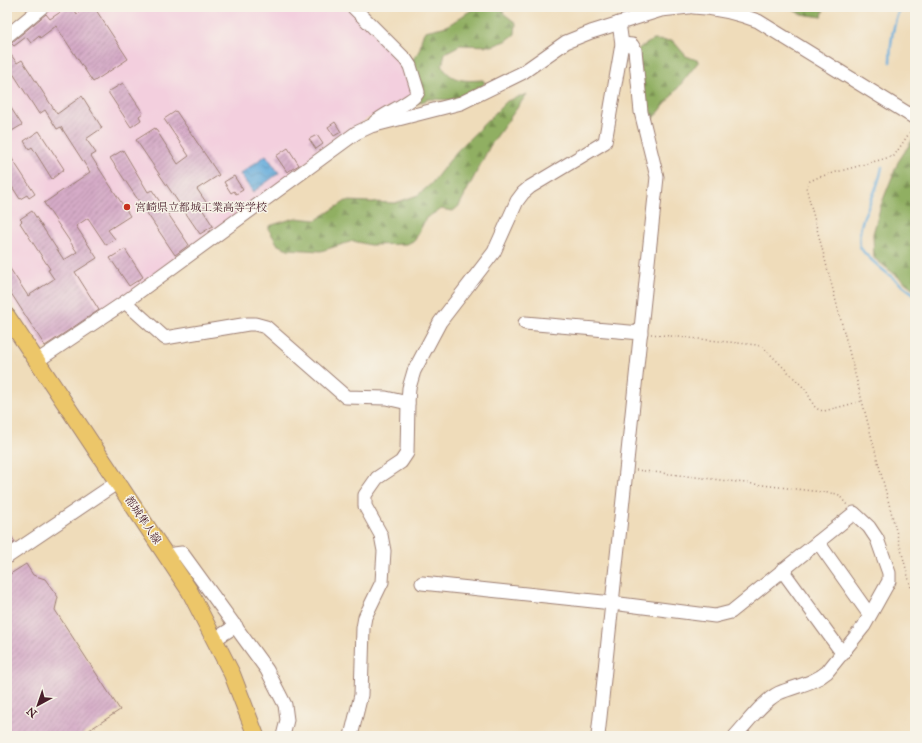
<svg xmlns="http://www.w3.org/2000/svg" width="922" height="743" font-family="'IM FELL Great Primer','Noto Serif JP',serif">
	<defs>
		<pattern id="forest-firs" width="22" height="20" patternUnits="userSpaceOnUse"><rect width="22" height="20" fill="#90af62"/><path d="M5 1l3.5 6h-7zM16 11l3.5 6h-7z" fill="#788e51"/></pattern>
		<pattern id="water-waves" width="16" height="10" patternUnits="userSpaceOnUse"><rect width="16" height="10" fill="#64abdb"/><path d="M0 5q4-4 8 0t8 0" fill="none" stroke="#548bb2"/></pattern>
		<pattern id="building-hatch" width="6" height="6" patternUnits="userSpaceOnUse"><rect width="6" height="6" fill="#d5abc7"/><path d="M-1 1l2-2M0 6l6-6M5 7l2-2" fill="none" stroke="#af8ba2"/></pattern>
	</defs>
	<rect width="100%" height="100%" fill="#f7f3e8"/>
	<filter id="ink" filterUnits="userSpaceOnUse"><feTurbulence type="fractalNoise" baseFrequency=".025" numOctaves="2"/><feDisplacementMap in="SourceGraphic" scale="8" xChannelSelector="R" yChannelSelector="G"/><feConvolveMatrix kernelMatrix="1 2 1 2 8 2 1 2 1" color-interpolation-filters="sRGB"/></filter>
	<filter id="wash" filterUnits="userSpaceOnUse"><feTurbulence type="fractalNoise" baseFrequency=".012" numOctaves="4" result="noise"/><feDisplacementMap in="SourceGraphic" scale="16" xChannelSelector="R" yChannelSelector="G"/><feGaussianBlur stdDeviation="0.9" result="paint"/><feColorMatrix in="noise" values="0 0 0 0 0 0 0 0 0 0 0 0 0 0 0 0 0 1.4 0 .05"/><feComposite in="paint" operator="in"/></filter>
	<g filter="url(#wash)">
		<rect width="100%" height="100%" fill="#efdcba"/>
		<polygon fill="#f3cfde" points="46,7 350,7 405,62 416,91 408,98 367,119 116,303 44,350 7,295 7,38"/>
		<g fill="url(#forest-firs)" stroke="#6d6746">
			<path d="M 476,7 L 504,7 L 503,13 L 516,23 L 515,34 L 506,41 L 492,46 L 460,45 L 445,53 L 442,66 C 452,82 465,81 483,80 L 485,83 L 478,90 L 455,100 L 429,99 L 390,114 L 415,100 L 410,62 C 426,47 417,43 425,31 L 447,26 Z"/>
			<polygon points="787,7 824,7 822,17 801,14"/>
			<polygon points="653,40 673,41 686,56 699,61 648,126 638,49"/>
			<polygon points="527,94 490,146 459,206 453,211 441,209 426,218 415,240 407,244 370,245 353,241 321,251 288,249 278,245 269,230 269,226 295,218 316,220 346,201 395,203 418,195 431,184 457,151 507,101"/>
			<polygon points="915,136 915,290 874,258 873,234 881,205 898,162"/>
		</g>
		<polygon fill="url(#water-waves)" stroke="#576583" points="266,155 279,173 253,192 240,174"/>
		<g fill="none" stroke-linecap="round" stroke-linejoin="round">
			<g stroke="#64abdb" stroke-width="2.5">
				<path d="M 890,62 C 890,43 893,25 900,7"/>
				<path d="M 882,167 C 879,185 871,200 864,216 C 861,225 858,237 860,246 C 863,257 904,286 915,295"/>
			</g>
		</g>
		<g id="blocks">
			<g fill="url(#building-hatch)">
				<polygon points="68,7 72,7 77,14 88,7 94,7 128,59 93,82 56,26 40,38 39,36 31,43 26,37 14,46 11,43 46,14 50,19"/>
				<polygon points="11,55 17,63 22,60 57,114 82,96 102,128 86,139 96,153 91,156 130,216 108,230 115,239 106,245 88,218 76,226 97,258 75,272 99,310 45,346 7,287 7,264 28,296 54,279 48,270 50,269 20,223 22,221 20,219 32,211 64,260 77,252 44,203 90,172 61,127 57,129 45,110 39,114 7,64 7,58"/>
				<polygon points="123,83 143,113 139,116 141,120 131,127 108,92"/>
				<polygon points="7,102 22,125 10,132 7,128"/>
				<polygon points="176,111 219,175 197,189 208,205 202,209 213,226 200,234 136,140 155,128 178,164 189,156 164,119"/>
				<polygon points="335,122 341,132 334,136 328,127"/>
				<polygon points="39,131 64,169 52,179 32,147 29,149 24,141"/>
				<polygon points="317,135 323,144 316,149 309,139"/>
				<polygon points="288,148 299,165 287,172 276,156"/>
				<polygon points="123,150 148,192 152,190 189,245 175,255 110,158"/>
				<polygon points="7,151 35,194 29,198 27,195 20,199 7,179"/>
				<polygon points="234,176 243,190 236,194 234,191 231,193 224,182"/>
				<polygon points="125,249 143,277 129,286 110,258"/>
				<polygon points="7,530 15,542 7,547"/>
				<polygon points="26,564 33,575 45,579 58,597 55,610 120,710 80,736 12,736 7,729 7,576"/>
			</g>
		</g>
	</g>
	<g filter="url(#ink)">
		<use href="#blocks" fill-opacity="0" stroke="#9c7e72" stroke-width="1"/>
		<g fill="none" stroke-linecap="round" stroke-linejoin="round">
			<defs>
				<g id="minor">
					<path d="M 353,7 L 406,60 L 410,66 L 418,92 C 416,100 384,114 375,122"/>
					<path d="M 693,7 C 716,8 737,13 758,21 L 915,118"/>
					<polyline points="7,36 42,7"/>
					<polyline points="125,302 165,338 248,324 255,324 266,327 346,397 386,398 408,403"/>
					<polyline points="525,323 641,333"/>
					<polyline points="37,361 125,302 356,133 371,126 461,103 522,73 566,42 591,32 661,10 689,7"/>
					<polyline points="818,542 869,614"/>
					<polyline points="166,555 182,553 267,670 285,705 287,720 283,736"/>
					<polyline points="7,557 118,482"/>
					<polyline points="782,570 843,654"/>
					<path d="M 422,583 L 612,603 L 715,616 L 731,612 L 854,513 L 869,527 L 877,539 L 889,573 L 889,581 L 864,626 L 827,672 C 813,684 795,686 779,693 C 764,700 747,723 735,736"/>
					<polyline points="215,639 236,626"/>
					<polyline points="351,736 361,695 363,628 365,617 382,582 384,551 381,535 365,506 365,495 377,478 401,462 407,453 408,403 409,388 414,371 440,322 494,252 517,201 523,193 530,187 605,142 622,44 619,23"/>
					<polyline points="598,736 657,177 641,112 635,50 632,45 622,44"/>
				</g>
				<polyline id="major" points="7,316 189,590 232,674 256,736"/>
			</defs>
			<use href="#minor" stroke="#9c7e72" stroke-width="15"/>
			<use href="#major" stroke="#9c7e72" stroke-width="18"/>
			<g stroke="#9c7e72" stroke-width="1.5" stroke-dasharray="1 3" stroke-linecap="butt">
				<polyline points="912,129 894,156 819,177 810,181 806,187 915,603"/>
				<polyline points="651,334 757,345 763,347 806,390 814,406 819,410 824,411 862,401"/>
				<polyline points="636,470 838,494 847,505"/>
			</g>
			<use href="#minor" stroke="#fff" stroke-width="13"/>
			<use href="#major" stroke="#ecc669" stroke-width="16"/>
		</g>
	</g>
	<circle fill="#c8321e" stroke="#f7f3e8" stroke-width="1.5" cx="127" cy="207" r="4"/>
	<g text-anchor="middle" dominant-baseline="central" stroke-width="3" stroke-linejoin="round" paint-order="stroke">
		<g font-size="11" fill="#4a1f2b" stroke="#f7f3e8" text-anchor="start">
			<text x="135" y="207">宮崎県立都城工業高等学校</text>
		</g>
		<g font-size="11" fill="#4a1f2b" stroke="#f7f3e8">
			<text transform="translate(143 520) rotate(56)">都城隼人線</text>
		</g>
	</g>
	<rect width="922" height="743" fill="none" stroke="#f7f3e8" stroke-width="24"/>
	<g transform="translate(38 705) rotate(220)" stroke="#f7f3e8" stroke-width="3" paint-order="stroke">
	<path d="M0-3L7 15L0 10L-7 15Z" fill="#4a1f2b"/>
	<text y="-6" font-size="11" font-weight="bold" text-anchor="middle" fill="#4a1f2b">N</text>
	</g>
</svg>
